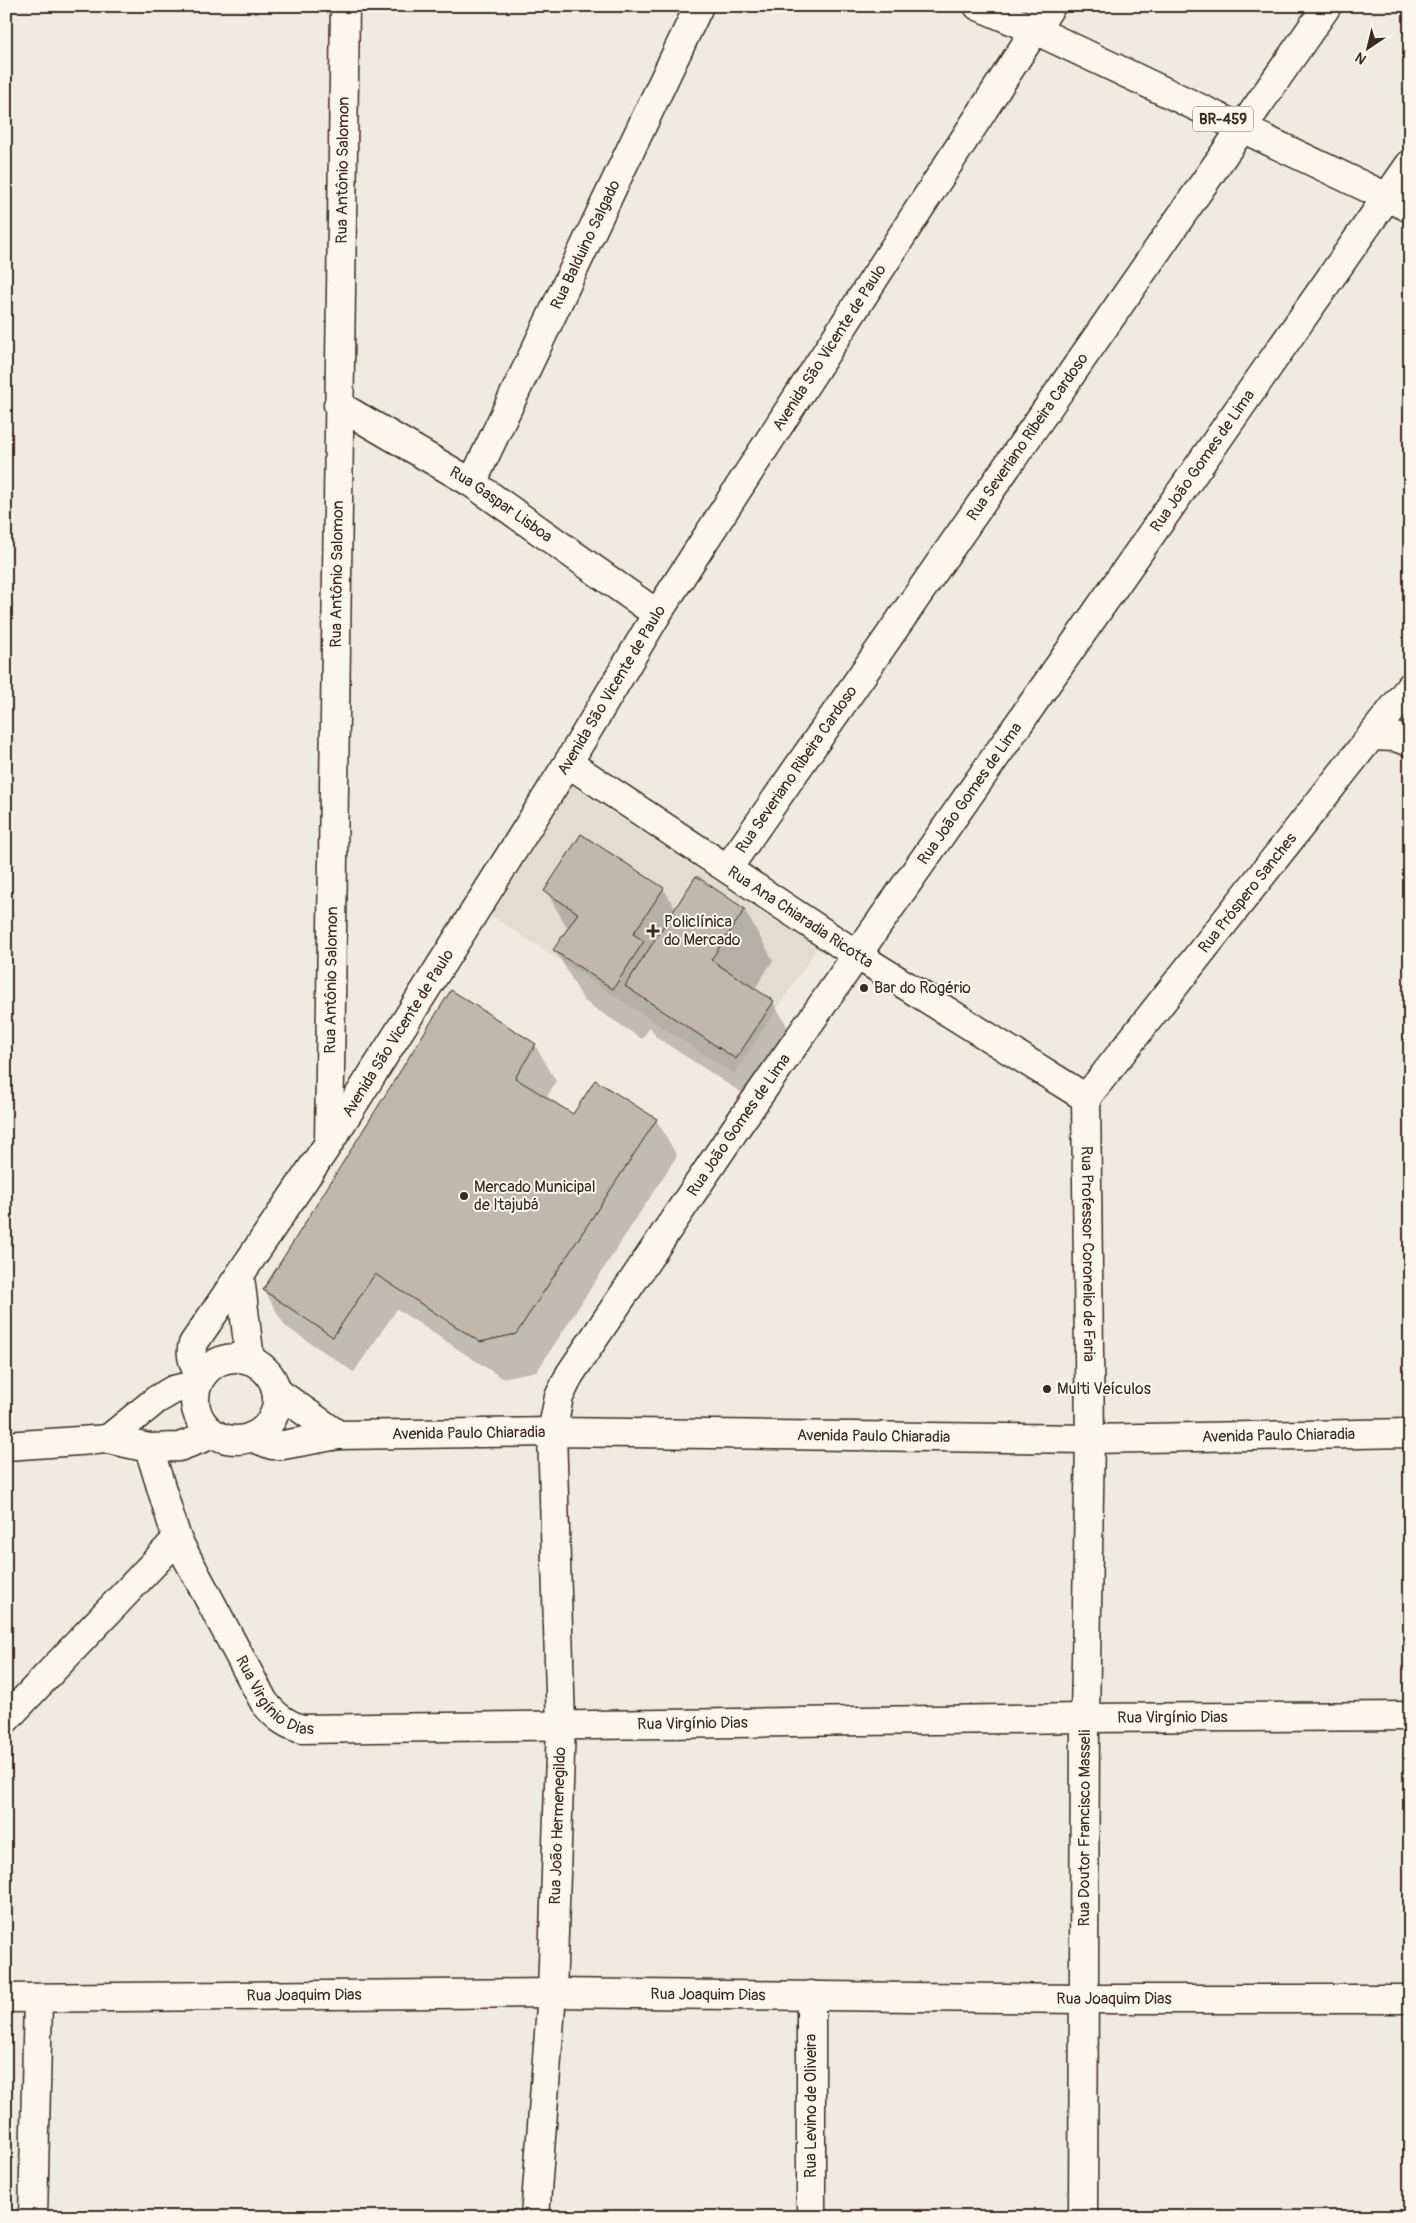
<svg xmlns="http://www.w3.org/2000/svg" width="1416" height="2223" font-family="Pangolin,sans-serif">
	<rect width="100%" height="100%" fill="#f0ebe0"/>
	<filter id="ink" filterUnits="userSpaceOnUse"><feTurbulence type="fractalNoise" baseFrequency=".02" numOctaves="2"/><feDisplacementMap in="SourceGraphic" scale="10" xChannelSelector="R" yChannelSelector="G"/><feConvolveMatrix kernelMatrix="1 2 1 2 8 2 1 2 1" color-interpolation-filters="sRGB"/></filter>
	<g filter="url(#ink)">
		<polygon fill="#e2dcd1" points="572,786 817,948 734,1074 489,914"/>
		<g fill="#0003">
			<polygon points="663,888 676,910 744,909 773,960 754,990 773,1002 802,1052 765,1108 656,1037 650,1027 642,1039 584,1001 555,950 568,929 546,891"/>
			<polygon points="535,1045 556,1081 546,1099 574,1116 656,1119 677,1156 537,1371 502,1378 397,1309 354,1372 285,1326 264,1290"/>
		</g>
		<g fill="#c0b8ad" stroke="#3b2a1e">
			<polygon points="581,834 664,888 633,934 644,941 613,989 553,950 578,913 544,891"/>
			<polygon points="696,876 745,909 711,960 774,1001 736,1059 625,986"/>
			<polygon points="451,990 536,1044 515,1078 573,1114 595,1080 657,1119 516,1334 480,1342 375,1274 333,1337 263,1290"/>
		</g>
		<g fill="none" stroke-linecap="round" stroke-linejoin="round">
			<defs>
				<g id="street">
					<path id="s1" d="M 338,405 L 472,483 L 657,614"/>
					<path id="s2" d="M 472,483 L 699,6"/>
					<polyline points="1372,736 1395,737 1410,742"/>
					<path id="s3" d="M 568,763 L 857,955 L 1086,1098"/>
					<path id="s4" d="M 728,868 L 1327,6"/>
					<path id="s5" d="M 1086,1098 L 1410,687"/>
					<path id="s6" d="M 1086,1098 L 1090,1439"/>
					<path id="s7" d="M 329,1142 L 345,6"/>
					<polyline points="240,1277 250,1360"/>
					<path id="s8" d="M 200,1378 C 195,1366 189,1356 193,1344 L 329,1143 L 568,763 L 657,614 L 1035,30"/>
					<path id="s9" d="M 149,1448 L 177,1539 L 264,1702 C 275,1716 285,1724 302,1729 L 1085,1718 L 1410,1716"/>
					<polyline points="6,1719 177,1539"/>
					<path id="s10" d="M 6,1998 L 552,1993 L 1083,1999 L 1410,1999"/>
					<polyline points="33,2217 38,1999"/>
					<path id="s11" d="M 535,2217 L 552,1993 L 561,1725 L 552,1432 L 559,1397 L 570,1374 L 736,1128 L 1410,164"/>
					<polyline points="811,2217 811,1995"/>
				</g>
				<g id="secondary">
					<polyline points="1035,30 1051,6"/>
					<circle cx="236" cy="1399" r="41"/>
					<polyline points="276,1391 338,1435"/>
					<path id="s12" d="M 251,1437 L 272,1445 L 283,1445 L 338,1435 L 552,1432 L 1090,1439 L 1410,1433"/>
					<polyline points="108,1439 156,1400 173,1390 197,1384"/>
					<polyline points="6,1446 108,1439 149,1448 179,1447 214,1434"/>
					<path id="s13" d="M 1083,2217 L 1085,1718 L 1090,1439"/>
				</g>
				<polyline id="highway" points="978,6 1035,30 1410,208"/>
			</defs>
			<use href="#street" stroke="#3b2a1e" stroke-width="31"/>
			<use href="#secondary" stroke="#3b2a1e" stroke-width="31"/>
			<use href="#highway" stroke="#3b2a1e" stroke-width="31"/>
			<use href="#street" stroke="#fbf7ec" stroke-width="28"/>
			<use href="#secondary" stroke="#fbf7ec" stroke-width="28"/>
			<use href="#highway" stroke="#fbf7ec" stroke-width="28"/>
		</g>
	</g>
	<g fill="#3b2a1e" stroke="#fbf7ec" stroke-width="2">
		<path d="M650.5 923.5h5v5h5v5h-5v5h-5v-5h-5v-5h5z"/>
		<circle cx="864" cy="988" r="5"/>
		<circle cx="464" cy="1196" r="5"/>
		<circle cx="1047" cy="1389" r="5"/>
	</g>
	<g text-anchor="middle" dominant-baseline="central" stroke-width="4" stroke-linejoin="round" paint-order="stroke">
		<rect fill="#fbf7ec" stroke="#75685c" stroke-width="1" x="1193" y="106.5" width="60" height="25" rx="4"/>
		<g font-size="15" font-weight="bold" fill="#3b2a1e">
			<text x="1223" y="119">BR-459</text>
		</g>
		<g font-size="16" fill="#3b2a1e" stroke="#fbf7ec">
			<text stroke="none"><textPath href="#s7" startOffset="972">Rua Antônio Salomon</textPath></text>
			<text stroke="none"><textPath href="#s2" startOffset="264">Rua Balduino Salgado</textPath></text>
			<text stroke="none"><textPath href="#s8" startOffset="1218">Avenida São Vicente de Paulo</textPath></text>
			<text stroke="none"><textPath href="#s4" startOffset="525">Rua Severiano Ribeira Cardoso</textPath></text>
			<text stroke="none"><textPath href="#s11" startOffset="1958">Rua João Gomes de Lima</textPath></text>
			<text stroke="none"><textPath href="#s1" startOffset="191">Rua Gaspar Lisboa</textPath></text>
			<text stroke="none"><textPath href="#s7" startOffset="568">Rua Antônio Salomon</textPath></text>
			<text stroke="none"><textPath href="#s8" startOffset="812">Avenida São Vicente de Paulo</textPath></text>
			<text stroke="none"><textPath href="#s4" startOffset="120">Rua Severiano Ribeira Cardoso</textPath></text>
			<text stroke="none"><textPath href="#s11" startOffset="1552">Rua João Gomes de Lima</textPath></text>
			<text stroke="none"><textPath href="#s5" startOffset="261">Rua Próspero Sanches</textPath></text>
			<text stroke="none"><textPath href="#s3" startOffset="279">Rua Ana Chiaradia Ricotta</textPath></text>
			<text stroke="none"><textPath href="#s7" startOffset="162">Rua Antônio Salomon</textPath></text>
			<text stroke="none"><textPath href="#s8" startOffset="408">Avenida São Vicente de Paulo</textPath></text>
			<text stroke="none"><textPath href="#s11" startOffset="1148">Rua João Gomes de Lima</textPath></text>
			<text stroke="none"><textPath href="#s6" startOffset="156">Rua Professor Coronelio de Faria</textPath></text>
			<text stroke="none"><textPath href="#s12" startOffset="220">Avenida Paulo Chiaradia</textPath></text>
			<text stroke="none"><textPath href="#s12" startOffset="1030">Avenida Paulo Chiaradia</textPath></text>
			<text stroke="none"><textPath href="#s12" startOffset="625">Avenida Paulo Chiaradia</textPath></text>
			<text stroke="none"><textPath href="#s9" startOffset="284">Rua Virgínio Dias</textPath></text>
			<text stroke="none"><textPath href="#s9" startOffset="1198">Rua Virgínio Dias</textPath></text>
			<text stroke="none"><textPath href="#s9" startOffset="718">Rua Virgínio Dias</textPath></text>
			<text stroke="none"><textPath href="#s11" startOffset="392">Rua João Hermenegildo</textPath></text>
			<text stroke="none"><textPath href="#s13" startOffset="389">Rua Doutor Francisco Masseli</textPath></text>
			<text stroke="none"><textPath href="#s10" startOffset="702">Rua Joaquim Dias</textPath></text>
			<text stroke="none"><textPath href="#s10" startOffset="298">Rua Joaquim Dias</textPath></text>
			<text stroke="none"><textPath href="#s10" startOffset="1108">Rua Joaquim Dias</textPath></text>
			<text transform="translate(811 2106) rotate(-90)">Rua Levino de Oliveira</text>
		</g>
		<g font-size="16" fill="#3b2a1e" stroke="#fbf7ec" text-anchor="start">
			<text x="664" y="922">Policlínica<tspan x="664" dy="18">do Mercado</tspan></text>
			<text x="874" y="988">Bar do Rogério</text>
			<text x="474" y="1187">Mercado Municipal<tspan x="474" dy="18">de Itajubá</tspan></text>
			<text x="1057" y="1389">Multi Veículos</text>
		</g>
	</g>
	<rect width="1416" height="2223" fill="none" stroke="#fbf7ec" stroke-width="25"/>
	<rect x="12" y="12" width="1391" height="2198" fill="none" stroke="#3b2a1e" stroke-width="2" filter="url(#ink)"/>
	<g transform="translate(1368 48) rotate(215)" stroke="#fbf7ec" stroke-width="4" paint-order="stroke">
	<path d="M0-4L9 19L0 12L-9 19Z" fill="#3b2a1e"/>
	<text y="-8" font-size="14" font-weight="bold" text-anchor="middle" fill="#3b2a1e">N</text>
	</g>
</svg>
